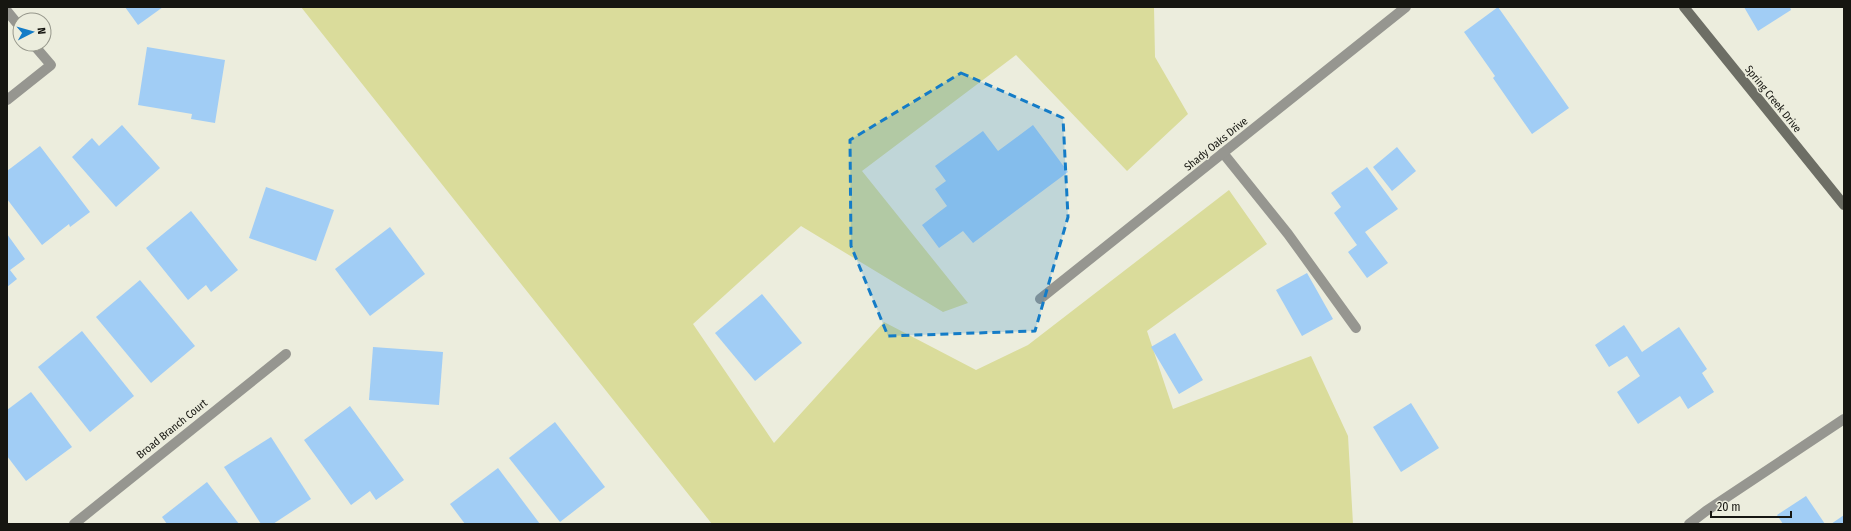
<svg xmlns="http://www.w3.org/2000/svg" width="1851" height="531" font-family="'Fira Sans Condensed',sans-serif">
	<rect width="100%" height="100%" fill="#eceddd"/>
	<polygon fill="#dadc9b" points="301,7 1154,7 1155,57 1188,114 1127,171 1016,55 862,171 968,303 943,312 801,226 693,324 774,443 884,322 976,370 1028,345 1229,190 1267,244 1147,331 1173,409 1311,356 1348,436 1353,524 712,524"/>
	<g fill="#a1cdf5">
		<polygon points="125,7 163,7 138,25"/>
		<polygon points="1498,7 1569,108 1532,134 1493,78 1495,76 1464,32"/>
		<polygon points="1744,7 1790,7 1791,10 1758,31"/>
		<polygon points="147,47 225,60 215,123 191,119 192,114 138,105"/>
		<polygon points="122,125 160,168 116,207 72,157 92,138 99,146"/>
		<polygon points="1033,125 1068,172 973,243 963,231 939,248 922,225 947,206 935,189 946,181 935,166 983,131 998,151"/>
		<polygon points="40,146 90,212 70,227 69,224 42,245 7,199 7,171"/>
		<polygon points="1397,147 1416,171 1392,191 1373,167"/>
		<polygon points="1367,167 1398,209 1365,232 1388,263 1367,278 1348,252 1357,245 1334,213 1341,207 1331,193"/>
		<polygon points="266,187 334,210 316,261 249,238"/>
		<polygon points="191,211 238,270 211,292 206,285 188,300 146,248"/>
		<polygon points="390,227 425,274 370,316 335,269"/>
		<polygon points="7,234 25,259 10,270 17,279 7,287"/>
		<polygon points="1307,273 1333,319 1302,336 1276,290"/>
		<polygon points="140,280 195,346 151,383 96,317"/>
		<polygon points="762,294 802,343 755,381 715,333"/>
		<polygon points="1624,325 1642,352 1679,327 1707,369 1702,373 1714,392 1688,409 1680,396 1638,424 1617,392 1640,376 1627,356 1609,367 1595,345"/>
		<polygon points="82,331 134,396 90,432 38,367"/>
		<polygon points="1175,333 1203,380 1179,394 1151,347"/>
		<polygon points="373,347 443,352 439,405 369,400"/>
		<polygon points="31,392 72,447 26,481 7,456 7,410"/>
		<polygon points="1411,403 1439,448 1401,472 1373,427"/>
		<polygon points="350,406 404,480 376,500 370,491 351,505 304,440"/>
		<polygon points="555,422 605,487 560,522 509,458"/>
		<polygon points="271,437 311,499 273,524 261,524 224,467"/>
		<polygon points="498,468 540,524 465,524 450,504"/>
		<polygon points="207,482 239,524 167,524 162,517"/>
		<polygon points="1806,496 1825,524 1783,524 1777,515"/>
		<polygon points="1844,515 1844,524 1831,524"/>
	</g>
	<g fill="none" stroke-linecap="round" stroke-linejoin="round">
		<g stroke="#969690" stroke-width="10">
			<polyline points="1223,153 1288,234 1356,328"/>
			<polyline points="1689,524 1706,511 1844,419"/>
		</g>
		<g stroke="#969690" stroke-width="10">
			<polyline points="7,11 20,27"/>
			<polyline points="7,100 51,65 33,44"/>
			<polyline points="1040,299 1406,7"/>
			<polyline points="74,524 286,354"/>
		</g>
		<polyline stroke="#6d6e65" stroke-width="10" points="1684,7 1844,205"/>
	</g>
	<path fill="#147cc7" fill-opacity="0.2" stroke="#147cc7" stroke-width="3" stroke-dasharray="8 5" stroke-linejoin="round" d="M 961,73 L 1063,118 L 1068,217 L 1035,331 L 888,336 L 851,246 L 850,140 Z"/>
	<g text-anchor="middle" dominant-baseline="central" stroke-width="3" stroke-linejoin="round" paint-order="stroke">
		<g font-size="11" fill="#161611" stroke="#eceddd">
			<text transform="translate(1773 99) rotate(51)">Spring Creek Drive</text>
			<text transform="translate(1216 144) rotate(-39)">Shady Oaks Drive</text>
			<text transform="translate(172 429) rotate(-39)">Broad Branch Court</text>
		</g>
	</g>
	<rect width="1851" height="531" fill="none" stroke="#161611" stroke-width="16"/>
	<g transform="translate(32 32) rotate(84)"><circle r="19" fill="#eceddd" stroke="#96978b"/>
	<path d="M0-3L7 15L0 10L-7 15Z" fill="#147cc7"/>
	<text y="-6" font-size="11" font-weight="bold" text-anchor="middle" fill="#161611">N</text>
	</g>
	<path d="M1711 511v6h80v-6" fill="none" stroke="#161611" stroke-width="2"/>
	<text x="1717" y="511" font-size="12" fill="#161611" stroke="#eceddd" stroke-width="3" paint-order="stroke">20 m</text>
</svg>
